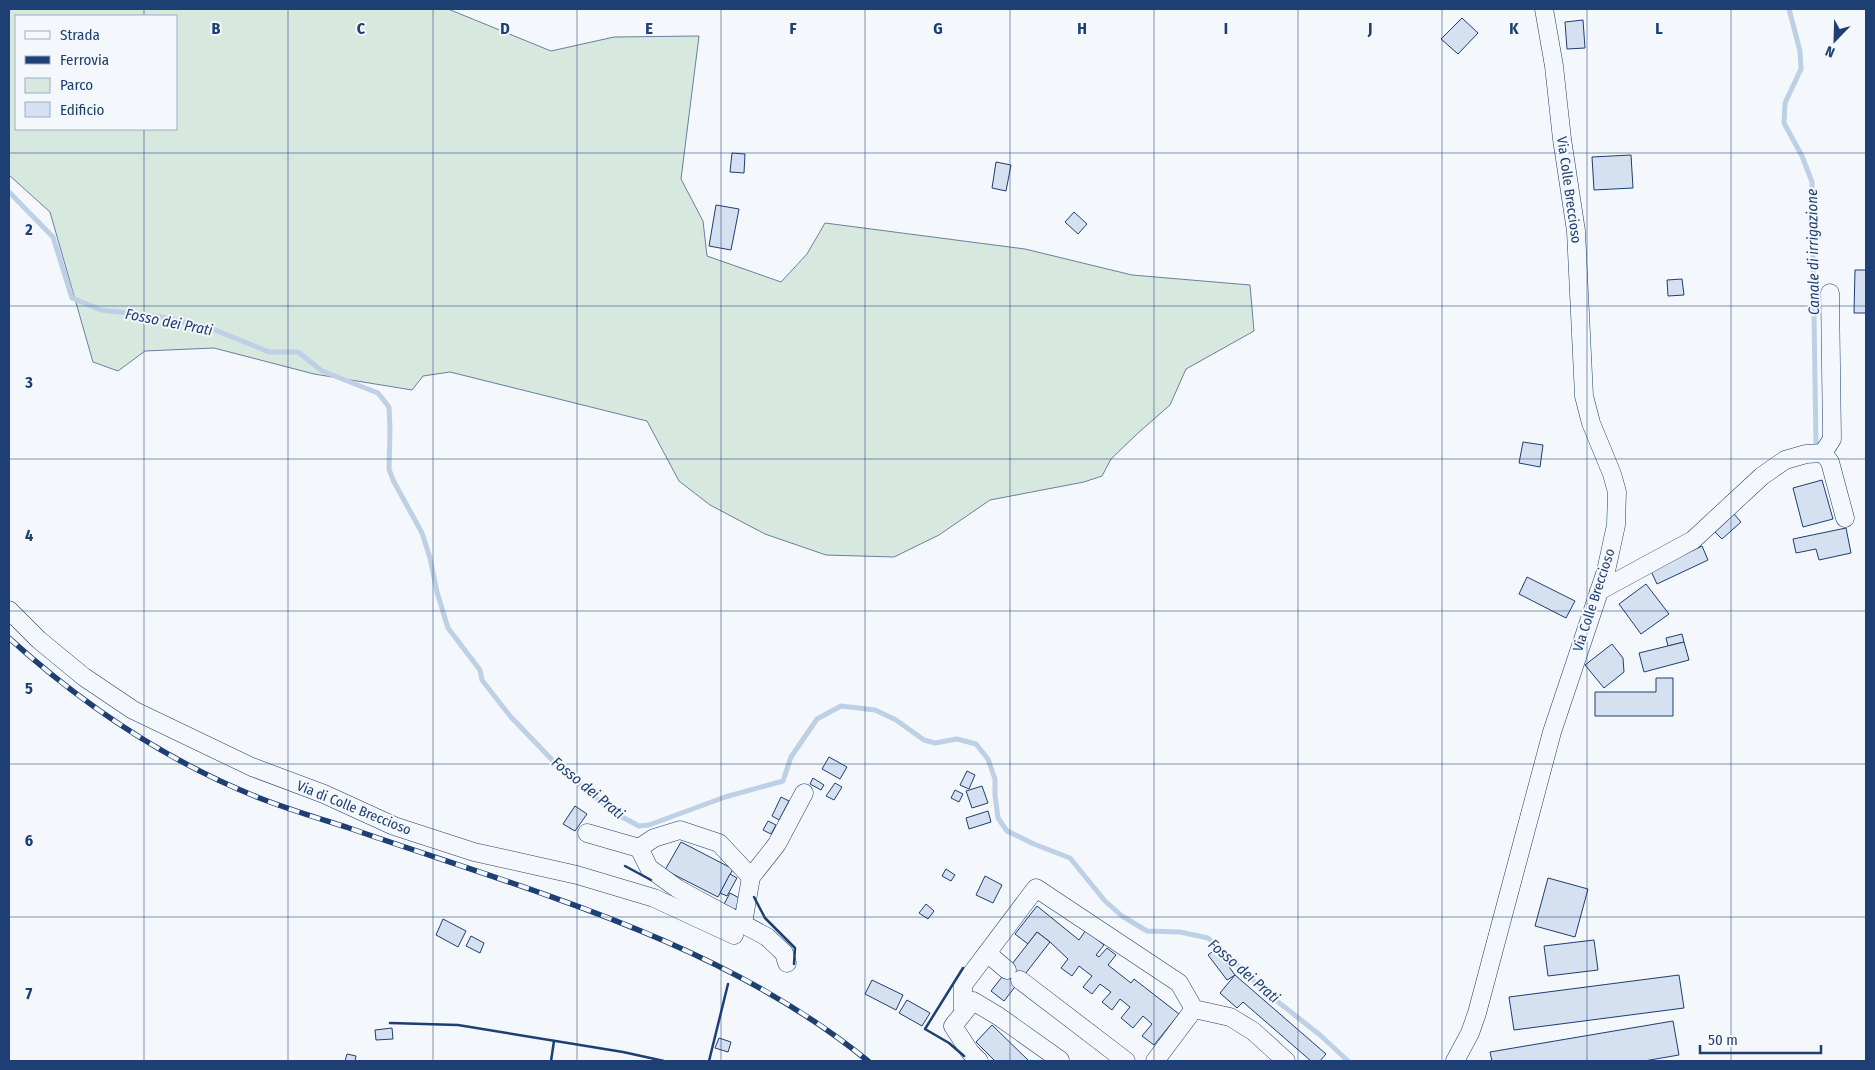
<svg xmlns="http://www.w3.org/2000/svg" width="1875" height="1070" font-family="'Fira Sans Condensed',sans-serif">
	<rect width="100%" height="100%" fill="#f4f7fb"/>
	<path fill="#d7e8df" stroke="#687fa3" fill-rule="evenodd" d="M 9,9 L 448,9 L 551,51 L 614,37 L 699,36 L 681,179 L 703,221 L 707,256 L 781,282 L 807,254 L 825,223 L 1025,249 L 1132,275 L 1250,285 L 1254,331 L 1186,369 L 1170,405 L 1138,433 L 1111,459 L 1102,476 L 1084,482 L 990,500 L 939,535 L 894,557 L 826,555 L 765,534 L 710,505 L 679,481 L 647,421 L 450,372 L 423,376 L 412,390 L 314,374 L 214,348 L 145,351 L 118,371 L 93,362 L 50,212 L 9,175 ZM 16,16 L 176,16 L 176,129 L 16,129 Z"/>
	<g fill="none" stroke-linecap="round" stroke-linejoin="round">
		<g stroke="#bed0e5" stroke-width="5">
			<polyline points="1789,9 1800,51 1801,69 1785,103 1784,123 1802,156 1812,182 1816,446"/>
			<polyline points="9,192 53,237 72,298 101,310 161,317 208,327 269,352 298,352 322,371 378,393 389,407 390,429 389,469 393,480 422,533 430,558 437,592 448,628 480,670 482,680 510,716 557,765 592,795 622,817 639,826 649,825 725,797 783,781 791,757 817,719 841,706 875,710 896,720 924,740 935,743 957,739 976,744 988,759 995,779 995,795 998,818 1007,831 1034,844 1070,858 1105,901 1122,916 1147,931 1180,932 1208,938 1268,994 1320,1035 1348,1061"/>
		</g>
	</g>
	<g fill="#d5e0f0" stroke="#1d3f73">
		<polygon points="1462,18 1478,33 1458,54 1441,39"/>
		<polygon points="1583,20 1585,48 1567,49 1565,22"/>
		<polygon points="732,153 745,154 744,173 730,172"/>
		<polygon points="1631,155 1633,188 1594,190 1592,157"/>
		<polygon points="996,162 1011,165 1006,191 992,188"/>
		<polygon points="716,205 739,209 731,250 709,246"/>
		<polygon points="1074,212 1087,224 1078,234 1065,222"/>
		<polygon points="1855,270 1866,270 1866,313 1854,313"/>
		<polygon points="1682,279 1684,295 1668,296 1667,280"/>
		<polygon points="1523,442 1543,445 1540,467 1519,463"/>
		<polygon points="1822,480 1833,519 1803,527 1793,488"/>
		<polygon points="1734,514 1741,522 1722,539 1715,532"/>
		<polygon points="1846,528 1851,553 1819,560 1816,549 1796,553 1793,539"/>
		<polygon points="1702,546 1708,560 1657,584 1651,571"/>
		<polygon points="1527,577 1575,601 1566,618 1519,594"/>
		<polygon points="1646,584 1669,614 1641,634 1619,604"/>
		<polygon points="1682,634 1684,642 1668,646 1666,638"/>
		<polygon points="1684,642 1689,660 1644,672 1639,653"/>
		<polygon points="1612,644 1623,658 1624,672 1604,688 1585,665"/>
		<polygon points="1656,678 1673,678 1673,716 1595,716 1595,692 1656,692"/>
		<polygon points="829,757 847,767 840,779 822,769"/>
		<polygon points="967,771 975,775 969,789 960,785"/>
		<polygon points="813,778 824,785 821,790 810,784"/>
		<polygon points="835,783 842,787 834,800 826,796"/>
		<polygon points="982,786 988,803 972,808 966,791"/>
		<polygon points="955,790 963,794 959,802 951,798"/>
		<polygon points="781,797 789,801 779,820 772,816"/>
		<polygon points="575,806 587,814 575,831 563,824"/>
		<polygon points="988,811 991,822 969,829 966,818"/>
		<polygon points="768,821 776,825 771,834 763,830"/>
		<polygon points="681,842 733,869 718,897 665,870"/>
		<polygon points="946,869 955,875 951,881 942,876"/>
		<polygon points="730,874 737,878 727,896 720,893"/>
		<polygon points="985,876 1002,885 993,903 976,895"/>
		<polygon points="1548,878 1588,889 1575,937 1535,926"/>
		<polygon points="730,893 741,899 734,912 723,906"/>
		<polygon points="926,904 934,911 928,919 919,913"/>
		<polygon points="1037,906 1079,940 1086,930 1104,945 1096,955 1099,957 1107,948 1116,955 1108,965 1131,983 1134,979 1179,1014 1154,1045 1142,1036 1152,1024 1143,1016 1133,1028 1121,1018 1130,1007 1120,999 1112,1010 1102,1002 1111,992 1100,984 1092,994 1083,987 1092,976 1079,966 1072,976 1061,968 1068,959 1050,942 1037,932 1028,944 1015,934"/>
		<polygon points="443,919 466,931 458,947 436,935"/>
		<polygon points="1037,932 1050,942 1004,1001 991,991"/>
		<polygon points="471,936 484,943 480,953 466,946"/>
		<polygon points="1594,940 1598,970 1548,976 1544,946"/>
		<polygon points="1216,949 1235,975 1227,980 1208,955"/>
		<polygon points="1235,975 1326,1054 1320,1061 1311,1061 1243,1002 1237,1008 1220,993"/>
		<polygon points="1679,975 1684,1008 1514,1030 1509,997"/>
		<polygon points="872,980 903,995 896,1010 865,994"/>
		<polygon points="907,1000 930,1013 922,1026 899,1013"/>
		<polygon points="1673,1021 1679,1055 1644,1061 1492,1061 1490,1052"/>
		<polygon points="992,1025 1029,1061 995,1061 976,1042"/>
		<polygon points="392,1028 393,1039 376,1040 375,1030"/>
		<polygon points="719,1038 731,1042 728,1052 715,1048"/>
		<polygon points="347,1054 356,1056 355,1061 345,1061"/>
	</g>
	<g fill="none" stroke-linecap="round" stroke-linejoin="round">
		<defs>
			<g id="minor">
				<polyline points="1830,293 1832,439 1823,453 1830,462 1845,518"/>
				<polyline points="1599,591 1693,540 1762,476 1785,460 1806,454 1823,453"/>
				<polyline points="9,610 39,640 84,677 133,710 252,767 324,794 394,826 474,852 577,875 654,898 734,935"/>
				<polyline points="587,833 639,848"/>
				<polyline points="751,877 719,843 680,830 654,838 639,848 649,868 678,889 767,937 784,953 787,963"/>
				<polyline points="743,923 751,877 777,844 804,793"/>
				<polyline points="987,953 1007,970"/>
				<polyline points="1020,980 1126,1061"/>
				<polyline points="963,1013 963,985 1036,888 1179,983 1194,1009 1230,1017 1253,1031 1286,1061"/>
				<polyline points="979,1061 970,1052 953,1026 973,1001 998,1016 1060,1060"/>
				<polyline points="1155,1061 1194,1009"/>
				<polyline points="1455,1061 1470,1033 1477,1013 1552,732 1606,571 1616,525 1617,492 1612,474 1591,423 1584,396 1576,231 1562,139 1554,66 1544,9"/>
			</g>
		</defs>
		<use href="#minor" stroke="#1d3f73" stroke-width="19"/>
		<use href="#minor" stroke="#f4f7fb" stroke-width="18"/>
		<defs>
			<path id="rail" d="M 9,638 C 82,704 165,760 257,797 C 287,809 318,818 349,828 C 527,890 720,940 868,1061"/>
		</defs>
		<use href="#rail" stroke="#1d3f73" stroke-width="5.5"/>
		<use href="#rail" stroke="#f4f7fb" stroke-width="4" stroke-dasharray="11" stroke-linecap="butt"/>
		<g stroke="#1d3f73" stroke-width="2.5">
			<polyline points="625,866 651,880"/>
			<polyline points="754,897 765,918 795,948 794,964"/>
			<polyline points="963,968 925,1029 949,1043 964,1056"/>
			<polyline points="390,1023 458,1025 623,1052 664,1061"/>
			<polyline points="551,1061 554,1041"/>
			<polyline points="709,1061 728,984"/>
		</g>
	</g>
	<path fill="none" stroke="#1d3f73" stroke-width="1" stroke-opacity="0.55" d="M 144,9 L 144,16M 288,9 L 288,1061M 433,9 L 433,1061M 577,9 L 577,1061M 721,9 L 721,1061M 865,9 L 865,1061M 1010,9 L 1010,1061M 1154,9 L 1154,1061M 1298,9 L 1298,1061M 1442,9 L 1442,1061M 1587,9 L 1587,1061M 1731,9 L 1731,1061M 144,129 L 144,1061M 9,153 L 1866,153M 9,306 L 1866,306M 9,459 L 1866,459M 9,611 L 1866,611M 9,764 L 1866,764M 9,917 L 1866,917"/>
	<g text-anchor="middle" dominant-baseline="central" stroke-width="4" stroke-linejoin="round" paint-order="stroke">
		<g font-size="14" fill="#1d3f73" stroke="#f4f7fb">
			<text transform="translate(1569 190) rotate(82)">Via Colle Breccioso</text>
			<text transform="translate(1594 600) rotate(-72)">Via Colle Breccioso</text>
			<text transform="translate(354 808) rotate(22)">Via di Colle Breccioso</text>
		</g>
		<g font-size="15" font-style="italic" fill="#1d3f73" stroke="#f4f7fb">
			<text transform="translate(1813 252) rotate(-91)">Canale di irrigazione</text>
			<text transform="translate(169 322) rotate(11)">Fosso dei Prati</text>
			<text transform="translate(588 788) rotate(39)">Fosso dei Prati</text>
			<text transform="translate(1244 971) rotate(41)">Fosso dei Prati</text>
		</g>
	</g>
	<g font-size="16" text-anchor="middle" font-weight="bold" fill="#1d3f73" stroke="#f4f7fb" stroke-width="4" stroke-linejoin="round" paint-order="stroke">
		<text x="216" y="34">B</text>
		<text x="361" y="34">C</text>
		<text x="505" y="34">D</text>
		<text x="649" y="34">E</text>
		<text x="793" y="34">F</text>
		<text x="938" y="34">G</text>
		<text x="1082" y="34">H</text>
		<text x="1226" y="34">I</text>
		<text x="1370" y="34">J</text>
		<text x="1514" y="34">K</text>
		<text x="1659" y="34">L</text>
		<text x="29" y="235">2</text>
		<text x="29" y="388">3</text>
		<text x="29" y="541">4</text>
		<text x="29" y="694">5</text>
		<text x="29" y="846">6</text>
		<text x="29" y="999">7</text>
	</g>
	<rect width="1875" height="1070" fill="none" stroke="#1d3f73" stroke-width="20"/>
	<rect x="15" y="15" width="162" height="115" fill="#f4f7fb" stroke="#9eadc5"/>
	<rect x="25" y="31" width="25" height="8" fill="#f4f7fb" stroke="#9eadc5"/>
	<text x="60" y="40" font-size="15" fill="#1d3f73">Strada</text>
	<rect x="25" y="56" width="25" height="8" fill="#1d3f73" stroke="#9eadc5"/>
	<text x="60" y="65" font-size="15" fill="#1d3f73">Ferrovia</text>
	<rect x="25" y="78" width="25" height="15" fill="#d7e8df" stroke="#9eadc5"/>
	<text x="60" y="90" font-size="15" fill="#1d3f73">Parco</text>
	<rect x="25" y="102" width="25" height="15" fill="#d5e0f0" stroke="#9eadc5"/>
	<text x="60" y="115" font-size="15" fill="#1d3f73">Edificio</text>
	<g transform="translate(1835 40) rotate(203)" stroke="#f4f7fb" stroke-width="4" paint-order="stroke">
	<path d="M0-4L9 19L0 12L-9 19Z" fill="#1d3f73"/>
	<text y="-8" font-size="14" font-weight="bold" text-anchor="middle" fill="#1d3f73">N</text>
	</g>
	<path d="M1700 1045v8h121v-8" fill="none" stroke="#1d3f73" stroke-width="2.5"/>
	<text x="1708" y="1045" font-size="15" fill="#1d3f73" stroke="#f4f7fb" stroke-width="4" paint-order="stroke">50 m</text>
</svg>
